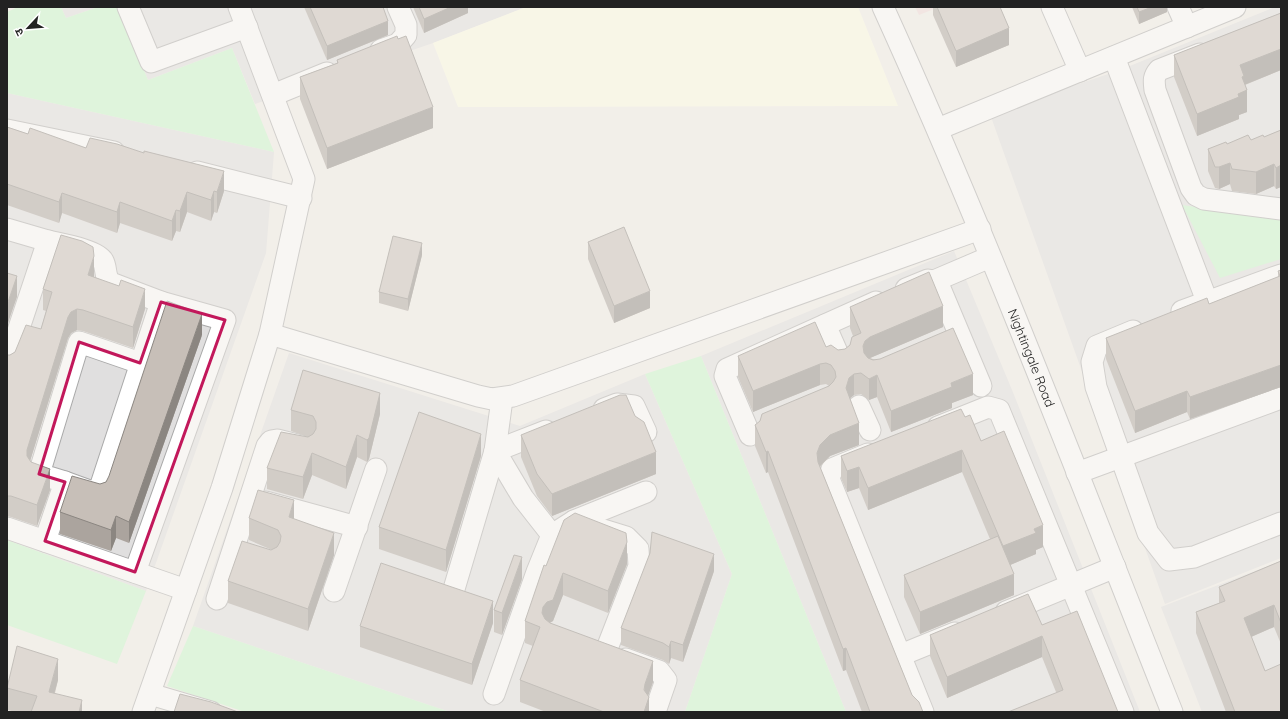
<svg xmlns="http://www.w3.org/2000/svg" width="1288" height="719" font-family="Quicksand,'Noto Sans Devanagari',sans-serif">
	<rect width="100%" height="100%" fill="#f2efe9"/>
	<g fill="#e0dfdf">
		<polygon points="61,7 98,7 66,18"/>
		<polygon points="118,7 526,7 433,43 255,104 232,48 148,80"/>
		<polygon points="1275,7 1281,7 1281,558 1165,604 990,114 1120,70"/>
		<polygon points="7,93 274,152 266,253 146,591 7,540"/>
		<polygon points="954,251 1012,390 1140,712 846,712 701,356"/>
		<polygon points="289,353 520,426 645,374 732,574 685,712 450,712 193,626"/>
		<polygon points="1281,561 1281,712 1202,712 1161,607"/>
	</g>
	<polygon fill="#f2dad9" points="915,7 939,7 919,15"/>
	<polygon fill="#ffffe5" points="526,7 858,7 898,106 458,107 433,43"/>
	<g fill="#c8facc">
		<polygon points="18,7 61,7 66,18 98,7 118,7 148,80 232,48 274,152 7,93 7,12"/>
		<polygon points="1182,205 1281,219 1281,259 1220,278"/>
		<polygon points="701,356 846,712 685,712 732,574 645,374"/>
		<polygon points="7,540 146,591 117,664 7,625"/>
		<polygon points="193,626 450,712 245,712 167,686"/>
	</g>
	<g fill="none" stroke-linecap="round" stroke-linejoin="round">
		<defs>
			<g id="minor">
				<polyline points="128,7 151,62 247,27"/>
				<path id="s1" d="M 883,7 C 988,238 1078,476 1172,712"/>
				<polyline points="1052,7 1080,71"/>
				<polyline points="1178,7 1187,27"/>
				<polyline points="381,50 398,44 406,35 406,25 398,7"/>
				<path d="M 1200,54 L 1159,70 C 1153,77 1154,81 1155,90 L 1191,188 L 1196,195 L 1204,199 L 1281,209"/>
				<polyline points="1114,57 1207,301"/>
				<polyline points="273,95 327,73"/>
				<polyline points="938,129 1235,7"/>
				<polyline points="7,130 114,152"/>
				<polyline points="197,172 301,198"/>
				<polyline points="7,229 48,241"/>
				<polyline points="934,281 990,257"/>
				<polyline points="906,289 928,280 934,281 939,286 981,386"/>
				<polyline points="1182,311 1281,275"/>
				<polyline points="825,325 840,359"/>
				<polyline points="1133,331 1097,346 1092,362 1096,387 1148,533 1169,560 1194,557 1281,523"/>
				<polyline points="270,334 478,396 492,399 513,396 980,229"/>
				<path d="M 7,364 L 48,241 C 60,244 97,250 103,261 C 107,268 104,277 111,283 L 161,302 L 225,320 L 135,572"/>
				<polyline points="859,406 870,430"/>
				<polyline points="604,409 617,404 634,406 646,432"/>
				<polyline points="938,427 988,407 999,410 1123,712"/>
				<polyline points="750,435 725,376 727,369 876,302"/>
				<polyline points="495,451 546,431"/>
				<polyline points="495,451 523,498 552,535"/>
				<polyline points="868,454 832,469 829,479 923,712"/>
				<polyline points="1077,473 1281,398"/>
				<polyline points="65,482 39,474 79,342 140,363"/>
				<polyline points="266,502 357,527"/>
				<polyline points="574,521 646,492"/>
				<polyline points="7,528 186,590"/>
				<polyline points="45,541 65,482 98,494 161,302"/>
				<polyline points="454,589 495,451 502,399"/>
				<polyline points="334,591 376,469"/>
				<polyline points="217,599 267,446 271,441 277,440 305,447"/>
				<polyline points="1006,612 1115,567"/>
				<polyline points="901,655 955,633"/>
				<polyline points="626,659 659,671 666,680 656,709"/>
				<polyline points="150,694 211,712"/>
				<polyline points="494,694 537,572 552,535 574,521 626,537 638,549 639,566 606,651"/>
				<polyline points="143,712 222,488 270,334 304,179 239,7"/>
			</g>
		</defs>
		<use href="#minor" stroke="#a9a9a9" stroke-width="23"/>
		<use href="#minor" stroke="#fff" stroke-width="21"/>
	</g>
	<g fill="#aba49e">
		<polygon points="304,7 383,7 388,35 327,60"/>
		<polygon points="413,7 468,7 468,13 424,33"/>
		<polygon points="933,7 1000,7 1009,45 956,67 933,15"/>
		<polygon points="1132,7 1167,7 1167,12 1139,24"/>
		<polygon points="1281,13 1281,70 1245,85 1247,112 1239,115 1239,119 1197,136 1174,77 1174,55"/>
		<polygon points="398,39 433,128 327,169 300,99 300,77 337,63 337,60"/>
		<polygon points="7,127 28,134 86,148 224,191 217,213 214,212 211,221 187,212 180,232 176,231 172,241 120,223 117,233 62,213 59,223 7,205"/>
		<polygon points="1281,130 1281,187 1276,189 1274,186 1256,194 1232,191 1230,184 1219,189 1215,188 1208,171 1208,149 1227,144 1251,140 1264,137"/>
		<polygon points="588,242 650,308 614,323 588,259"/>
		<polygon points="422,255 408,311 379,303 379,292"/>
		<polygon points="1281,270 1281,387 1190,419 1187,412 1135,433 1106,359 1106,338 1209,304 1278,277 1278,271"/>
		<polygon points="94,276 94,277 145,309 133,348 83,331 77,330 71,333 68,338 30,461 50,490 37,526 11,517 7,516 7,355 10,355 15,352 41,329 46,311 43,310 43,289"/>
		<polygon points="850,307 943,327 870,358 973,395 952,403 952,408 891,432 877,397 869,400 861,394 854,395 850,398 859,445 830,456 820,467 912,695 923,712 862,712 846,670 843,671 768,472 766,473 755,446 755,425 829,386 826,384 820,385 753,412 738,377 738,356 826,347 838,350 845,349 850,345 853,336 850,328"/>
		<polygon points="202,335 129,543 116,538 111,551 60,534 60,512 100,484 106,482"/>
		<polygon points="291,410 380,414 369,459 367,462 357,457 346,489 312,475 303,499 267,489 267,468 308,437 291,431"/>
		<polygon points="965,417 981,441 1043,547 1036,550 1036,554 1010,565 1014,595 920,634 904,597 904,575 990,539 962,472 868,510 859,488 847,492 841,478 841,456"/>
		<polygon points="521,435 656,474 552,516 537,496 521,457"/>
		<polygon points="481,456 446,572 379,549 379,527"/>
		<polygon points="249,518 294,519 334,555 308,631 228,603 228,581 272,550 249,540"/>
		<polygon points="1281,561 1281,644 1274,627 1251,637 1281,712 1226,712 1196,633 1196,612 1219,603 1219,587"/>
		<polygon points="627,564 608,613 563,595 553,621 550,623 653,682 648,695 649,712 546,712 520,702 520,680 533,646 525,643 525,621 546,566"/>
		<polygon points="714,571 683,662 671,658 669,664 663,660 621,645 621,628"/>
		<polygon points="522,579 502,635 494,632 494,610"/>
		<polygon points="493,623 472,685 360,647 360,626"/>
		<polygon points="1042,625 1118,712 1056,692 1042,657 947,698 930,656 930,635"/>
		<polygon points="58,680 55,693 82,712 16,712 7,710 7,686"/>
	</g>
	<g fill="#8b8681">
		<polygon points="451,7 468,7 468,13 424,33 424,19"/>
		<polygon points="1152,7 1167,7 1167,12 1139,24 1139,12"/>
		<polygon points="388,21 388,35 327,60 327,46"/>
		<polygon points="1009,28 1009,45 956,67 956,51"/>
		<polygon points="1281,49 1281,70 1244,85 1247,90 1247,112 1239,115 1239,119 1197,136 1197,114 1240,65"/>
		<polygon points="433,107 433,128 327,169 327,148"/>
		<polygon points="1230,163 1230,184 1219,189 1219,167"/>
		<polygon points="1274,164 1274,186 1256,194 1256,172"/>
		<polygon points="1281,165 1281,187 1276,189 1276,168"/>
		<polygon points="224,171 224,191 217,213 217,192"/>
		<polygon points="214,191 214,212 211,221 211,200"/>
		<polygon points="187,192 187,212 180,232 180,211"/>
		<polygon points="62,193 62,213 59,223 59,202"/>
		<polygon points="120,202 120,223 117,233 117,212"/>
		<polygon points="176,210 176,231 172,241 172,221"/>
		<polygon points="422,243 422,255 408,311 408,299"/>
		<polygon points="94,256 94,276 88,296 88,275"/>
		<polygon points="17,276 17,297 7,326 7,305"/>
		<polygon points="145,289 145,309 133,348 133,327"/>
		<polygon points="650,291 650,308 614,323 614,306"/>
		<polygon points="943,306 943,327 870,358 865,362 863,346 865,341 870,337"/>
		<polygon points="77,309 77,330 71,333 68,338 27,471 27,450 68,317 71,312"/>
		<polygon points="202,314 202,335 129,543 129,522"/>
		<polygon points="820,364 820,385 753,412 753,391"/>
		<polygon points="1281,365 1281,387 1190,419 1190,397"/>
		<polygon points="854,374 854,395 849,399 846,388 849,378"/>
		<polygon points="973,374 973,395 952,403 952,408 891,432 891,411 951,383"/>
		<polygon points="877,375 877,397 869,400 869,379"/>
		<polygon points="1187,391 1187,412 1135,433 1135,411"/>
		<polygon points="380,393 380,414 369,459 367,462 367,440"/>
		<polygon points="859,423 859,445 830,456 820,466 817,474 817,453 820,445 830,435"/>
		<polygon points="481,434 481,456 446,572 446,550"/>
		<polygon points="357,435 357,457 346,489 346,467"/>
		<polygon points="962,450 962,472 868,510 868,488"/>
		<polygon points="768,451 768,472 766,473 766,452"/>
		<polygon points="656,452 656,474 552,516 552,494"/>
		<polygon points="312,453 312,475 303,499 303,477"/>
		<polygon points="859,467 859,488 847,492 847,471"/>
		<polygon points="50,469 50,490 37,526 37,505"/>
		<polygon points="294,500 294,522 289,517"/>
		<polygon points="116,516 116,538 111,551 111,530"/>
		<polygon points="1043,525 1043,547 1036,550 1036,554 1003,568 1003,546 1034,529"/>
		<polygon points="334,533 334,555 308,631 308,609"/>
		<polygon points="627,542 627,564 608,613 608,591"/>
		<polygon points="714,554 714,571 683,662 683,645"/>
		<polygon points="522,557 522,579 502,635 502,613"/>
		<polygon points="563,573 563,595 553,621 547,624 542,613 543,607"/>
		<polygon points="1014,574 1014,595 920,634 920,612"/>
		<polygon points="493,601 493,623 472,685 472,664"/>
		<polygon points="1274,605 1274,627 1244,640 1244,618"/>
		<polygon points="1042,636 1042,657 947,698 947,677"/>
		<polygon points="671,641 671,658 669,664 669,647"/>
		<polygon points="846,648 846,670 843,671 843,649"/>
		<polygon points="58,659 58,680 49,712 49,692"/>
		<polygon points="653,661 653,682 645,705 649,697 649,712 644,712 645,684"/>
		<polygon points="82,700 82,712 79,712"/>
	</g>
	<g fill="#c7bfb8" stroke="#8b8681">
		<polygon points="310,7 383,7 388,21 327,46"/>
		<polygon points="419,7 451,7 424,19"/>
		<polygon points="937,7 1000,7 1009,28 956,51"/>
		<polygon points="1137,7 1152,7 1139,12"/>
		<polygon points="1281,13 1281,49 1240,65 1244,76 1242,77 1247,90 1238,94 1239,97 1197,114 1174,55"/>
		<polygon points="397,36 398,39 406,36 433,107 327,148 300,77 338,63 337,60"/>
		<polygon points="7,127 28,134 30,128 86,148 90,138 117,144 144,153 144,151 224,171 217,192 214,191 211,200 187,192 180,211 176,210 172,221 120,202 117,212 62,193 59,202 7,184"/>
		<polygon points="1281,130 1281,165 1276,168 1274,164 1256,172 1232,169 1230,163 1219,167 1215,167 1208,149 1226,142 1227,144 1248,135 1251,140 1263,135 1264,137"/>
		<polygon points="624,227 650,291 614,306 588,242"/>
		<polygon points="61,235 82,241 93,247 94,256 88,275 119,286 121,280 145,289 133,327 83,310 77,309 71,312 68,317 27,450 27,456 31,462 50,469 37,505 11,496 7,496 7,355 10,355 15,352 26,325 41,329 52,292 43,289"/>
		<polygon points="393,236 422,243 408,299 379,292"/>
		<polygon points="1281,270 1281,365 1190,397 1187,391 1135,411 1106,338 1207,298 1209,304 1280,276 1278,271"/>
		<polygon points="929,272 943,306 870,337 865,341 863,346 864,353 868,358 873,360 880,359 953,328 973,374 951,383 952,387 891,411 877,375 869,379 861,373 854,374 849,378 846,388 859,423 830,435 820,445 817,453 818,462 912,695 919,702 923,712 870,712 846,648 843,649 768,451 766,452 755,425 760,421 762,414 829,386 833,382 836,377 835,371 831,365 826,363 820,364 753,391 738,356 815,322 826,347 831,345 838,350 845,349 850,345 852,337 861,333 850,307"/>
		<polygon points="7,273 17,276 7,305"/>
		<polygon points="167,301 202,314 129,522 116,516 111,530 60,512 72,476 100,484 106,482 109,476"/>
		<polygon points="303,370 380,393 369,438 367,440 357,435 346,467 312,453 303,477 267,468 281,432 308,437 313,434 316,429 316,422 313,416 291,410"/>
		<polygon points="620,395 626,395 635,416 644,422 656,452 552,494 537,474 521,435"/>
		<polygon points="961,409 965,417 970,415 981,441 1004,431 1043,525 1034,529 1036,533 1003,546 962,450 868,488 859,467 847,471 841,456"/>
		<polygon points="419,412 481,434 446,550 379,527"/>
		<polygon points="258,490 294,500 289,517 334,533 308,609 228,581 242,541 271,550 277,547 280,542 281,536 278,530 249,518"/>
		<polygon points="575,513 626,533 627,542 608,591 563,573 553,600 547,602 543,607 542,613 545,619 550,623 653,661 645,684 644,690 649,697 644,712 604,712 520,680 540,627 525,621 544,565 546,566 564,520"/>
		<polygon points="652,532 714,554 683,645 671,641 669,647 663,643 621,628 650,553"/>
		<polygon points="998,536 1014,574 920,612 904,575"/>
		<polygon points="514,555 522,557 502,613 494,610"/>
		<polygon points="1281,561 1281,623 1274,605 1244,618 1265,671 1281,664 1281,712 1235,712 1196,612 1225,601 1219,587"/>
		<polygon points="381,563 493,601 472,664 360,626"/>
		<polygon points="1028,594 1042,625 1077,611 1118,712 1008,712 1063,690 1042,636 947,677 930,635"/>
		<polygon points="17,646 58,659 49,692 82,700 79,712 31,712 37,696 7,688"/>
		<polygon points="180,694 211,702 238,712 174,712"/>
	</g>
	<path d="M0 0H1288V719H0ZM 161,302 L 225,320 L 135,572 L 45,541 L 65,482 L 39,474 L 79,342 L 140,363 Z" fill="#f2efe9" fill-opacity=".55" fill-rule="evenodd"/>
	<path fill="none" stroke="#c2185b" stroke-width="3" stroke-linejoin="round" d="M 161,302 L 225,320 L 135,572 L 45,541 L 65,482 L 39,474 L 79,342 L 140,363 Z"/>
	<g text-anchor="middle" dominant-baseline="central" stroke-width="3" stroke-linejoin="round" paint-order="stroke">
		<g font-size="13" fill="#222" stroke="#fff">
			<text stroke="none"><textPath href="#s1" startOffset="381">Nightingale Road</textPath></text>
		</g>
	</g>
	<rect width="1288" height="719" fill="none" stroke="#222222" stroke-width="16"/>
	<g transform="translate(28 28) rotate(244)" stroke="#ffffff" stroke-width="3" paint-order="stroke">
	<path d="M0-3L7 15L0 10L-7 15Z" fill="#222222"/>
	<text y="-6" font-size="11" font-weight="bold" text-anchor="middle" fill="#222222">उ</text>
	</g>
</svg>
